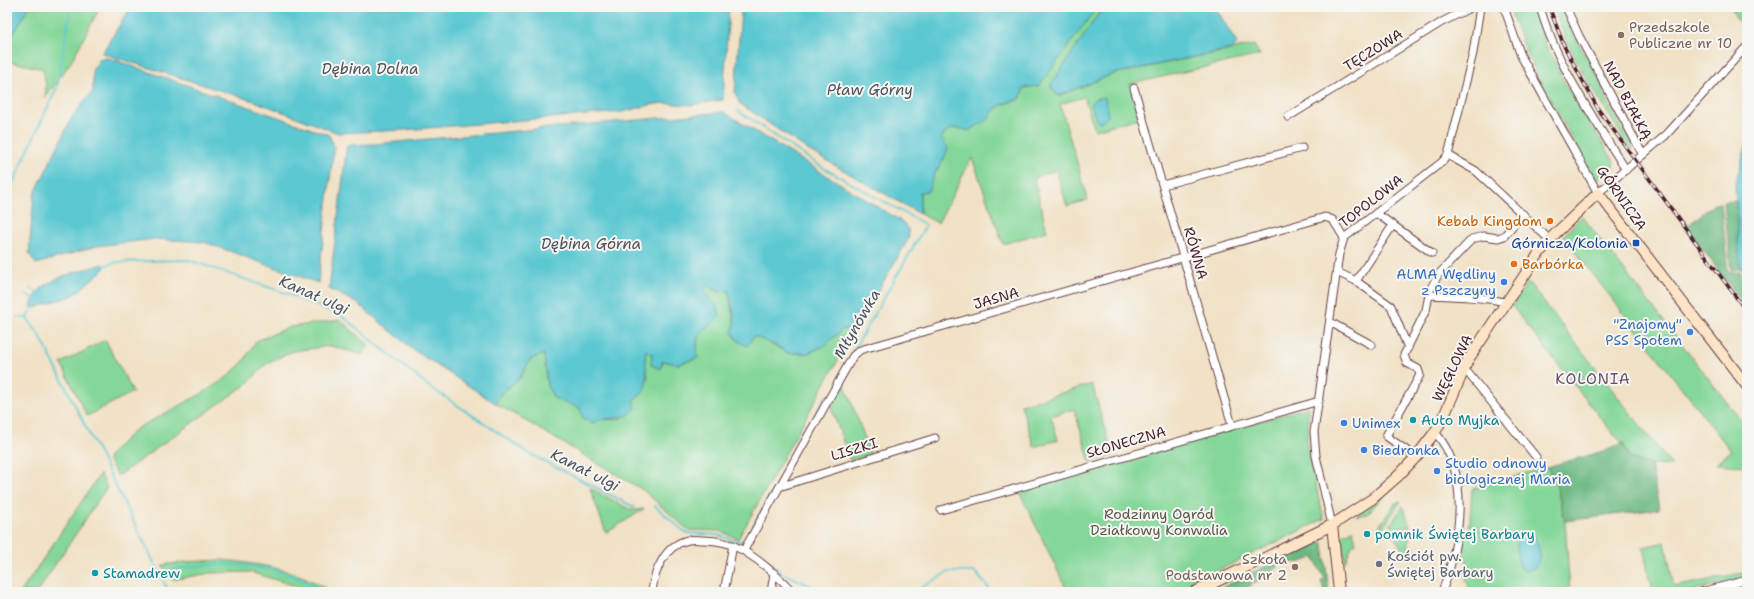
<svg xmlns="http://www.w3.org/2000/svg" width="1754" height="599" font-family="'Shantell Sans',sans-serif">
	<rect width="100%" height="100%" fill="#f6f6f2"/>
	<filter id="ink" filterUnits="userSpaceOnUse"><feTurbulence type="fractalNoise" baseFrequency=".025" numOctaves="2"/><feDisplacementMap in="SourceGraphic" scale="8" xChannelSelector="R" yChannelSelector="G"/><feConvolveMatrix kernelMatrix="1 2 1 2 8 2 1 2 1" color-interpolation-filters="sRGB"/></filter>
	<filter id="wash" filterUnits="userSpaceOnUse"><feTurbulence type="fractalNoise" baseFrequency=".012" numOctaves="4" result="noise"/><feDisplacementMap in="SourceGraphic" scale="16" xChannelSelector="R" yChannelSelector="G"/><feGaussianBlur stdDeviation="0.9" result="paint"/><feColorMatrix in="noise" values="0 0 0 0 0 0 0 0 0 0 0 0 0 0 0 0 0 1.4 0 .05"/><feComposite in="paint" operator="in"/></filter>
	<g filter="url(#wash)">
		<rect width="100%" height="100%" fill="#f1e1c5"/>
		<g fill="#84d799" stroke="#677b62">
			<polygon points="29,7 100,7 71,62 45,98 46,86 43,69 12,62 7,70 7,44"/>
			<polygon points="1097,7 1110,7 1099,13 1058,96 1113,74 1254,45 1260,55 1130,84 1139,118 1095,130 1084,97 1060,104 1088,200 1067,206 1056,170 1034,178 1047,231 1003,244 972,158 938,223 920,214 920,191 928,191 935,173 944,159 941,138 947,131 958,127 991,111 1001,105 1020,99 1024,88"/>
			<polygon points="1509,7 1533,7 1541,34 1566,86 1614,161 1613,167 1598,179 1591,174 1541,82 1523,45"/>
			<polygon points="1553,7 1563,7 1575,37 1605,89 1602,91 1625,132 1628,130 1633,144 1632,152 1583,73 1567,42"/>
			<polygon points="1732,7 1747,7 1747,14 1737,21"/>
			<polygon points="1582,216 1747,428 1747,466 1716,464 1731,451 1563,236"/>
			<polygon points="1528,282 1672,466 1651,465 1630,458 1623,443 1614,435 1512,306"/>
			<path d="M 707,285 L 720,292 L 729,290 L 730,302 L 735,325 L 788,353 L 808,353 L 824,346 L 843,329 L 856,328 L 738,539 L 720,531 L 688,530 L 643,490 L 495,403 L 502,392 L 519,379 L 531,359 L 544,354 L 547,386 L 580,408 L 593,423 L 599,420 L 620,419 L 633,400 L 643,392 L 648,376 L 644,361 L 646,350 L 652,354 L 661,369 L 663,361 L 678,364 L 698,358 C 696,340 696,333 713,323 L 716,304 L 703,292 Z"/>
			<polygon points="340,320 369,345 362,355 331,346 293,351 267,363 248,383 118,476 108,460 110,454 136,429 201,394 226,378 243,362 256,341 290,327"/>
			<polygon points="105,340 133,392 87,416 61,363"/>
			<polygon points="844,383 871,454 850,461 831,407"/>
			<polygon points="1092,384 1113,456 1090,462 1074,409 1051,416 1058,440 1034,447 1021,405"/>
			<polygon points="1309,407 1307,449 1324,519 1174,592 1068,592 1019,491"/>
			<polygon points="1547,467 1556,484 1565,521 1570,592 1471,592 1465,576 1467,559 1460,546 1460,531 1466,532 1469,534 1472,489"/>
			<polygon points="100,474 107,487 37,592 21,592"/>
			<polygon points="1394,486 1367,514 1356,516"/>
			<polygon points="590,488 631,510 644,509 606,533"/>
			<polygon points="1401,501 1382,529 1378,528 1395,503"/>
			<polygon points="1403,506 1410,526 1392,528 1391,524"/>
			<polygon points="1410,528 1408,556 1391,532"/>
			<polygon points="1353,530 1356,543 1352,545 1345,562 1342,537 1344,534"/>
			<polygon points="1665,542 1674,587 1747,572 1747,578 1687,592 1652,592 1643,547"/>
			<path d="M 222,560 C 260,564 299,569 331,592 L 305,592 L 296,586 L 250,572 L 210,573 L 172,580 L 162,565 L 185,562 Z"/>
		</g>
		<g fill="#6bb881" stroke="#5a6c56">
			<polygon points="1736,201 1738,242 1744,269 1731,270 1724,202"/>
			<polygon points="1721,203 1728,273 1741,272 1743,285 1747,292 1747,309 1686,227 1714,204"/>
			<polygon points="1623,443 1630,458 1651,465 1659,509 1565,521 1556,484 1547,467 1607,450"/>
			<polygon points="1318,541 1323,543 1329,592 1325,592 1321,581 1325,579 1313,557 1301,562 1286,563 1284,558"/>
			<polygon points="1275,562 1278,567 1263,579 1254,584 1249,574"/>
			<polygon points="1247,575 1252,585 1243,589 1244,592 1213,592"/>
		</g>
		<g fill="#5bc8d2" stroke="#52747e">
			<polygon points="7,7 29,7 7,44"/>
			<polygon points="131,7 729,7 723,100 690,105 663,103 650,105 622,112 404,130 338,133 257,102 102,53"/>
			<path d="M 756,7 L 1097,7 L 1039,86 L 1024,88 L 1020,99 C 1007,103 993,105 989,119 L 968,131 C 955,126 949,127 941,138 L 948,148 L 944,159 L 935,173 L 928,191 L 920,192 L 920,214 L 808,150 L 739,103 L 735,92 L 741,11 Z"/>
			<polygon points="1110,7 1215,7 1237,43 1232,49 1113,74 1058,96 1050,86 1099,13"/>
			<polygon points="109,58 329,135 334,146 318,283 204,242 155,239 97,246 36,264 29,253 34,195 72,117 93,91 93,69 100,59"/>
			<polygon points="1105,97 1108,117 1100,122 1096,120 1091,103 1095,99"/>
			<path d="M 724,112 L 904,223 L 908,229 L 909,238 L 902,250 L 856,328 L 843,329 L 824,346 L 808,353 L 788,353 L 778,347 L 754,336 L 747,346 L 738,341 L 732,332 C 738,320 730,304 729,291 L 720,292 L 707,285 L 703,292 L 716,304 L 720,316 C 702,333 694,329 698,358 L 678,364 L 663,361 L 660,369 L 651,365 L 652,354 L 646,350 C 643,364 651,379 643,392 C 642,395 636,398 633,400 L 636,408 C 623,424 608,414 593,423 L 583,418 L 580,408 L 554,398 L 547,386 L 544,354 L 531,359 L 519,379 L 502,392 L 495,403 L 415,351 L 357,303 L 329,289 L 347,145 L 374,144 Z"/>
			<polygon points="1747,143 1747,287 1743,267 1740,266 1735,184"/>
			<path d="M 103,264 L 105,268 L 74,295 L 34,308 L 31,306 C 33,301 36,294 40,290 C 53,276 85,270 103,264 Z"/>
			<path d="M 1526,531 L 1533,534 C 1540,546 1546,568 1525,571 L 1520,567 C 1517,555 1514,543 1521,532 Z"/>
		</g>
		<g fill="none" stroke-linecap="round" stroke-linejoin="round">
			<g stroke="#5bc8d2" stroke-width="2">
				<polyline points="737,110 820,166 926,225 852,353"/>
				<polyline points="7,196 57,87 71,7"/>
				<polyline points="101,267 117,262 189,260 294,296 342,316 427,385 530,454 634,507"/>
				<polyline points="7,286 10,287"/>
				<polyline points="30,288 39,293"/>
				<polyline points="7,294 10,294"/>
				<polyline points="26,295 36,299"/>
				<polyline points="17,317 27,318"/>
				<polyline points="27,318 33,306"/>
				<polyline points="27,318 40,336 169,592"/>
				<polyline points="655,506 686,533 718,535 735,541 745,541"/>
				<polyline points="747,537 826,396"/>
				<polyline points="747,546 784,574 825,592"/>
				<path d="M 168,571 C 217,558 281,563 324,592"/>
				<polyline points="914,592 948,572 975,572 992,592"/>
			</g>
		</g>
	</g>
	<g filter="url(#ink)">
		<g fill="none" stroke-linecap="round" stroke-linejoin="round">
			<defs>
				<g id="street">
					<polyline points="1504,7 1521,56 1598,193 1666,135 1747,46"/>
					<path d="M 1540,7 C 1556,64 1595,120 1626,170"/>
					<polyline points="1566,7 1579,36 1643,155"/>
					<polyline points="1134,88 1232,425"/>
					<polyline points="1288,117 1442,22 1472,7"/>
					<polyline points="1448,155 1476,171 1550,240"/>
					<polyline points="1163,185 1302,148"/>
					<polyline points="1376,213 1432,253"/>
					<polyline points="1337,272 1356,281 1391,306 1408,348"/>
					<polyline points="1356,281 1393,225"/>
					<path d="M 1429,295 C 1444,296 1495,297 1505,303"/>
					<polyline points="1330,322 1372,345"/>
					<polyline points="1463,371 1468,373 1536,457"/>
					<path d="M 1435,432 C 1472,475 1460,543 1442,592"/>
					<polyline points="1416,457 1386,436 1420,375 1418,369 1407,363 1404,355 1426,310 1430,290 1438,275 1472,239 1484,236 1498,238 1504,236 1523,214"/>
					<polyline points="782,486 935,438"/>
					<polyline points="941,510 1319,401"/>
					<polyline points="1332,525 1316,456 1314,432 1339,254 1344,238 1442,162 1448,155 1473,53 1480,7"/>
					<polyline points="744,550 853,356 860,350 1325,217 1333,220 1344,238"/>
					<path d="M 652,592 C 654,571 665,545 688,540 C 693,539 698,540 703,540 C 718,540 731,543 744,551 C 762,562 778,576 793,592"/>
					<polyline points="724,592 733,545"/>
					<polyline points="771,592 774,573"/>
					<polyline points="1701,592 1747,580"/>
				</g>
				<g id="secondary">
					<polyline points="1332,525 1339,592"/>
					<polyline points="1195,592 1332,525 1372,499 1397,477 1416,457 1435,432 1444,416 1468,360 1540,252 1554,235 1598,193 1747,386"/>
				</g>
			</defs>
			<use href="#street" stroke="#633c42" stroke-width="9"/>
			<use href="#secondary" stroke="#633c42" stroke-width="12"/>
			<use href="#street" stroke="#fff" stroke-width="7"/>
			<use href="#secondary" stroke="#fee4c6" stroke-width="10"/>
			<defs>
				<polyline id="rail" points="1549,7 1565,48 1598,109 1747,312"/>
			</defs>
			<use href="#rail" stroke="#4a1f2b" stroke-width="3.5"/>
			<use href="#rail" stroke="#f6f6f2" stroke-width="2" stroke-dasharray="6" stroke-linecap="butt"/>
		</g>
	</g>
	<g fill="#8d6e63" stroke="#f6f6f2" stroke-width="1.5">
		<circle cx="1621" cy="35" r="4"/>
		<circle cx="1295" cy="567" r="4"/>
	</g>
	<g fill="#e8710a" stroke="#f6f6f2" stroke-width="1.5">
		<circle cx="1550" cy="221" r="4"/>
		<circle cx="1514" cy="264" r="4"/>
	</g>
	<rect fill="#1a4fb4" stroke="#f6f6f2" stroke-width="1.5" x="1632" y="239" width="8" height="8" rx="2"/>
	<g fill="#3f7fe0" stroke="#f6f6f2" stroke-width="1.5">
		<circle cx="1504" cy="282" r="4"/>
		<circle cx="1690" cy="332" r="4"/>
		<circle cx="1344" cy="423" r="4"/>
		<circle cx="1364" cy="450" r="4"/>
		<circle cx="1437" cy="471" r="4"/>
	</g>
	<g fill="#0f9aa8" stroke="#f6f6f2" stroke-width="1.5">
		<circle cx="1413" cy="420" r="4"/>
		<circle cx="1367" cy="534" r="4"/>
		<circle cx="95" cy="573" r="4"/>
	</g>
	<circle fill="#6b7280" stroke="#f6f6f2" stroke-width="1.5" cx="1379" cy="564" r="4"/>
	<g text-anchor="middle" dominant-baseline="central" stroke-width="4" stroke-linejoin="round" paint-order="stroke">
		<g font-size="14" fill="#785e54" stroke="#f6f6f2" text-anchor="start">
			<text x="1629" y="27">Przedszkole<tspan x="1629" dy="16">Publiczne nr 10</tspan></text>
			<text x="1287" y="559" text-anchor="end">Szkoła<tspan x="1287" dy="16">Podstawowa nr 2</tspan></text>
		</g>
		<g font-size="14" fill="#4a1f2b" stroke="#f6f6f2">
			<text transform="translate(1373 50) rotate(-32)">TĘCZOWA</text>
			<text transform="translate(1628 100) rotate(62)">NAD BIAŁKĄ</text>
			<text transform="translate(1622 198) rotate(55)">GÓRNICZA</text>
			<text transform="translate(1371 201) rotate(-38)">TOPOLOWA</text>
			<text transform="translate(1196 253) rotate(74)">RÓWNA</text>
			<text transform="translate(996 298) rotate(-16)">JASNA</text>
			<text transform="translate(1452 368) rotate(-64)">WĘGLOWA</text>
			<text transform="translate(1126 442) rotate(-16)">SŁONECZNA</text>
			<text transform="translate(854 449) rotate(-17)">LISZKI</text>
		</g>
		<g font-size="14" fill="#c56008" stroke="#f6f6f2" text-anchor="end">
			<text x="1542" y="221">Kebab Kingdom</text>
			<text x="1522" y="264" text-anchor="start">Barbórka</text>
		</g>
		<g font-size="14" fill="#164399" stroke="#f6f6f2" text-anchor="end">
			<text x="1628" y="243">Górnicza/Kolonia</text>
		</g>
		<g font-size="14" fill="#366cbe" stroke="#f6f6f2" text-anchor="start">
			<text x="1496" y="274" text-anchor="end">ALMA Wędliny<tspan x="1496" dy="16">z Pszczyny</tspan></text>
			<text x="1682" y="324" text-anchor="end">"Znajomy"<tspan x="1682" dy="16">PSS Społem</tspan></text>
			<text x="1352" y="423">Unimex</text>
			<text x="1372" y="450">Biedronka</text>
			<text x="1445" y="463">Studio odnowy<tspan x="1445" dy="16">biologicznej Maria</tspan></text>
		</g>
		<g font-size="14" fill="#0d838f" stroke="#f6f6f2" text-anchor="start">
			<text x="1421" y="420">Auto Myjka</text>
			<text x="1375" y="534">pomnik Świętej Barbary</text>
			<text x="103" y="573">Stamadrew</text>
		</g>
		<g font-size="14" fill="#5b564c" stroke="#f6f6f2">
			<text x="1159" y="514">Rodzinny Ogród<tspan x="1159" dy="16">Działkowy Konwalia</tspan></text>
		</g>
		<g font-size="14" fill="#5b616d" stroke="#f6f6f2" text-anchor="start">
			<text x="1387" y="556">Kościół pw.<tspan x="1387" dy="16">Świętej Barbary</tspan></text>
		</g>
		<g font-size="15" font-style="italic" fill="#4f525d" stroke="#f6f6f2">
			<text x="370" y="69">Dębina Dolna</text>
			<text x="870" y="90">Pław Górny</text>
			<text x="591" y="244">Dębina Górna</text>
			<text transform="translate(314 295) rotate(24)">Kanał ulgi</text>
			<text transform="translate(857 324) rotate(-60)">Młynówka</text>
			<text transform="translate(585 470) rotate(27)">Kanał ulgi</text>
		</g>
		<g font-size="15" letter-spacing="1" fill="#6d4c6c" stroke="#f6f6f2">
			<text x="1593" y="379">KOLONIA</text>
		</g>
	</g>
	<rect width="1754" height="599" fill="none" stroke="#f6f6f2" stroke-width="24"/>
</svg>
